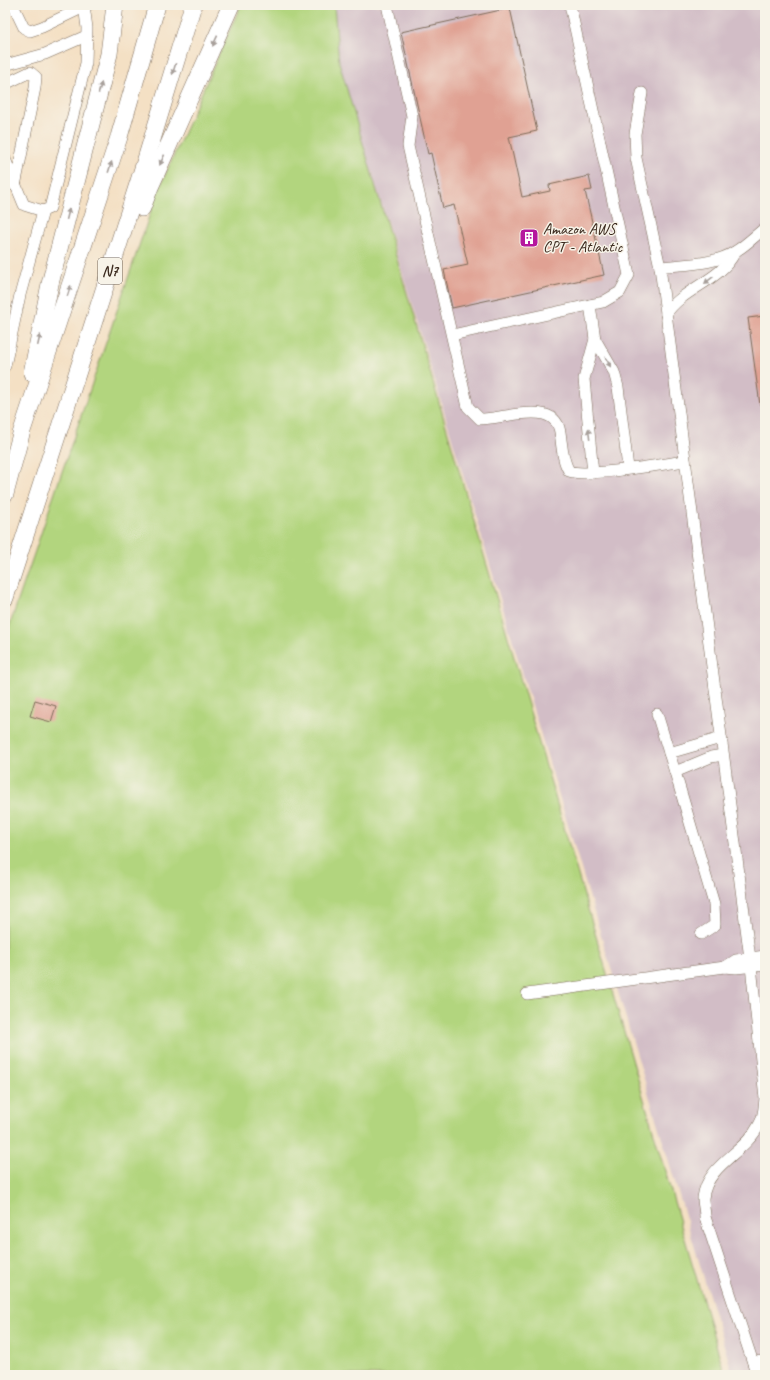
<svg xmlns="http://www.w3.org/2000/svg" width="770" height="1380" font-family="Caveat,sans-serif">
	<rect width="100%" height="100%" fill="#f7f3e8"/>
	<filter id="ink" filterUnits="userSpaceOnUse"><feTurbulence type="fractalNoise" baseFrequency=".025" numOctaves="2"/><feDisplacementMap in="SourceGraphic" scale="8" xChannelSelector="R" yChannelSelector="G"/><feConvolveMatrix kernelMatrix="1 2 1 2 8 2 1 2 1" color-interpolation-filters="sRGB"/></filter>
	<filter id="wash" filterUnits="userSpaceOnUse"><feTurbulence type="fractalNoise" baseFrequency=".012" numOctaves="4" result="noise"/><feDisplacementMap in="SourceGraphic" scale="16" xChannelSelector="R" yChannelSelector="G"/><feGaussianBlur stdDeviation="0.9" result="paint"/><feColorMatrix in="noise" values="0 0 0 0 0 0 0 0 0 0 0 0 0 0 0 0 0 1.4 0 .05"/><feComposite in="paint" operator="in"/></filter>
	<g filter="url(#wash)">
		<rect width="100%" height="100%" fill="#f4e0c4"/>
		<polygon fill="#d2bdc6" points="334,5 765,5 765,1375 733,1375 339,62"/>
		<polygon fill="#b2d57e" stroke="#76804e" points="241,5 334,5 339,62 725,1375 5,1375 5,639 157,193"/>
		<g id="blocks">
			<g fill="#e0a193">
				<polygon points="510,8 537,131 509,137 522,197 550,191 549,185 589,176 592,190 585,191 604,275 452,308 444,270 468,265 454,205 443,208 431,153 428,154 401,32"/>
				<polygon points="765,316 765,405 760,405 748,318"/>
				<polygon points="35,700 56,706 51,722 30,716"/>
			</g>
		</g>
	</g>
	<g filter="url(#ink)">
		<use href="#blocks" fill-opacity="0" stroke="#7c6a58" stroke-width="1"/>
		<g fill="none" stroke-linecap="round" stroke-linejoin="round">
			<defs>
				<g id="minor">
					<polyline points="13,5 24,28 30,31 42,27 88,5"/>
					<path d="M 387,5 L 412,116 L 408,146 L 468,407 L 480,419 C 504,419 555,399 560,432 C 562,445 562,460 569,471 C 585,478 663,464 685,461"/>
					<polyline points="5,65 45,54 86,36"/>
					<polyline points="5,84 30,72 36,77 35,88 15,186"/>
					<path d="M 642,93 L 635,134 L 636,158 L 660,267 L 751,966 L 765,1098 C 764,1108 764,1117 759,1125 C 745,1153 707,1164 703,1198 C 703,1204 705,1211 705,1217 L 757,1375"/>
					<polyline points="5,159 24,205 43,211 50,208 86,63 87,28 84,5"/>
					<path d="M 660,267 C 684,264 715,265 736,251 C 746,245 756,235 765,228"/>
					<polyline points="590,305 595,339 614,372 618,387 628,468"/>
					<path d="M 666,314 C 684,287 720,282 735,252"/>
					<polyline points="452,335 603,302 620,292 629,275 570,5"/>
					<polyline points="5,366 20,295 43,211"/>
					<polyline points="593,473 584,379 595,339"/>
					<polyline points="657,714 675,772 711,757 723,755"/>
					<polyline points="669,753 721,738"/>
					<polyline points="675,772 714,904 715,925 701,934"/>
					<polyline points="725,967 736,960 765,956"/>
					<polyline points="527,994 725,967 736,968 765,965"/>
					<polyline points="753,1362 765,1361"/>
				</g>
				<g id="highway">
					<polyline points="142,208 150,187 231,5"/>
					<polyline points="32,373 50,284 109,54 115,5"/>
					<polyline points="5,494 21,434 119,137 157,5"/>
					<polyline points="5,598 147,156 193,5"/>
				</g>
			</defs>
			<use href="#minor" stroke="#7c6a58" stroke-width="12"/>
			<use href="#highway" stroke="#7c6a58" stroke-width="18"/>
			<use href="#minor" stroke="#fff" stroke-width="11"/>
			<use href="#highway" stroke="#fff" stroke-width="17"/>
		</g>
		<defs><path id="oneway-solid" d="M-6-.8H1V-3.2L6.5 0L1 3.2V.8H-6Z"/></defs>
		<g fill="#a79f9a">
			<use href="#oneway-solid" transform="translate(215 41) rotate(115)"/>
			<use href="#oneway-solid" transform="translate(174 69) rotate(107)"/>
			<use href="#oneway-solid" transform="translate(100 88) rotate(-75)"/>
			<use href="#oneway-solid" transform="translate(162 160) rotate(115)"/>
			<use href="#oneway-solid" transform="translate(110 167) rotate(-72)"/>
			<use href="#oneway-solid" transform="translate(68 214) rotate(-76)"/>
			<use href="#oneway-solid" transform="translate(709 280) rotate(142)"/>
			<use href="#oneway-solid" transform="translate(69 291) rotate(-72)"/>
			<use href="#oneway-solid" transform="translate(39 340) rotate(-77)"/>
			<use href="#oneway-solid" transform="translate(608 362) rotate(60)"/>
			<use href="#oneway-solid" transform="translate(589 434) rotate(-97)"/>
		</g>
	</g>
	<defs>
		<symbol id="building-square" viewBox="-11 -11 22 22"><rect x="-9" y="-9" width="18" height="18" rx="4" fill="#b5179e" stroke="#f7f3e8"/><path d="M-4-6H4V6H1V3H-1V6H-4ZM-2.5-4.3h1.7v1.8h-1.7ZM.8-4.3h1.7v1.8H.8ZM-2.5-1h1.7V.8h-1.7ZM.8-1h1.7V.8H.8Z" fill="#fff"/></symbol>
	</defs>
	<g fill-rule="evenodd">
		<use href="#building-square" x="518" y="227" width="22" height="22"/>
	</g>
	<g text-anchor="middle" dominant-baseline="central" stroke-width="3" stroke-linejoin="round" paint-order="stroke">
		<rect fill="#f7f3e8" stroke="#73665b" stroke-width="1" x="98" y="258" width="24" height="26" rx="3"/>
		<g font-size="15" font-weight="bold" fill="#3b2a1e">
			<text x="110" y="271">N7</text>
		</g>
		<g font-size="16" fill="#3b2a1e" stroke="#f7f3e8" text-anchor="start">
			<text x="543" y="229">Amazon AWS<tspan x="543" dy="18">CPT - Atlantic</tspan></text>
		</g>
	</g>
	<rect width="770" height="1380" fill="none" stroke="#f7f3e8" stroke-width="20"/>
</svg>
